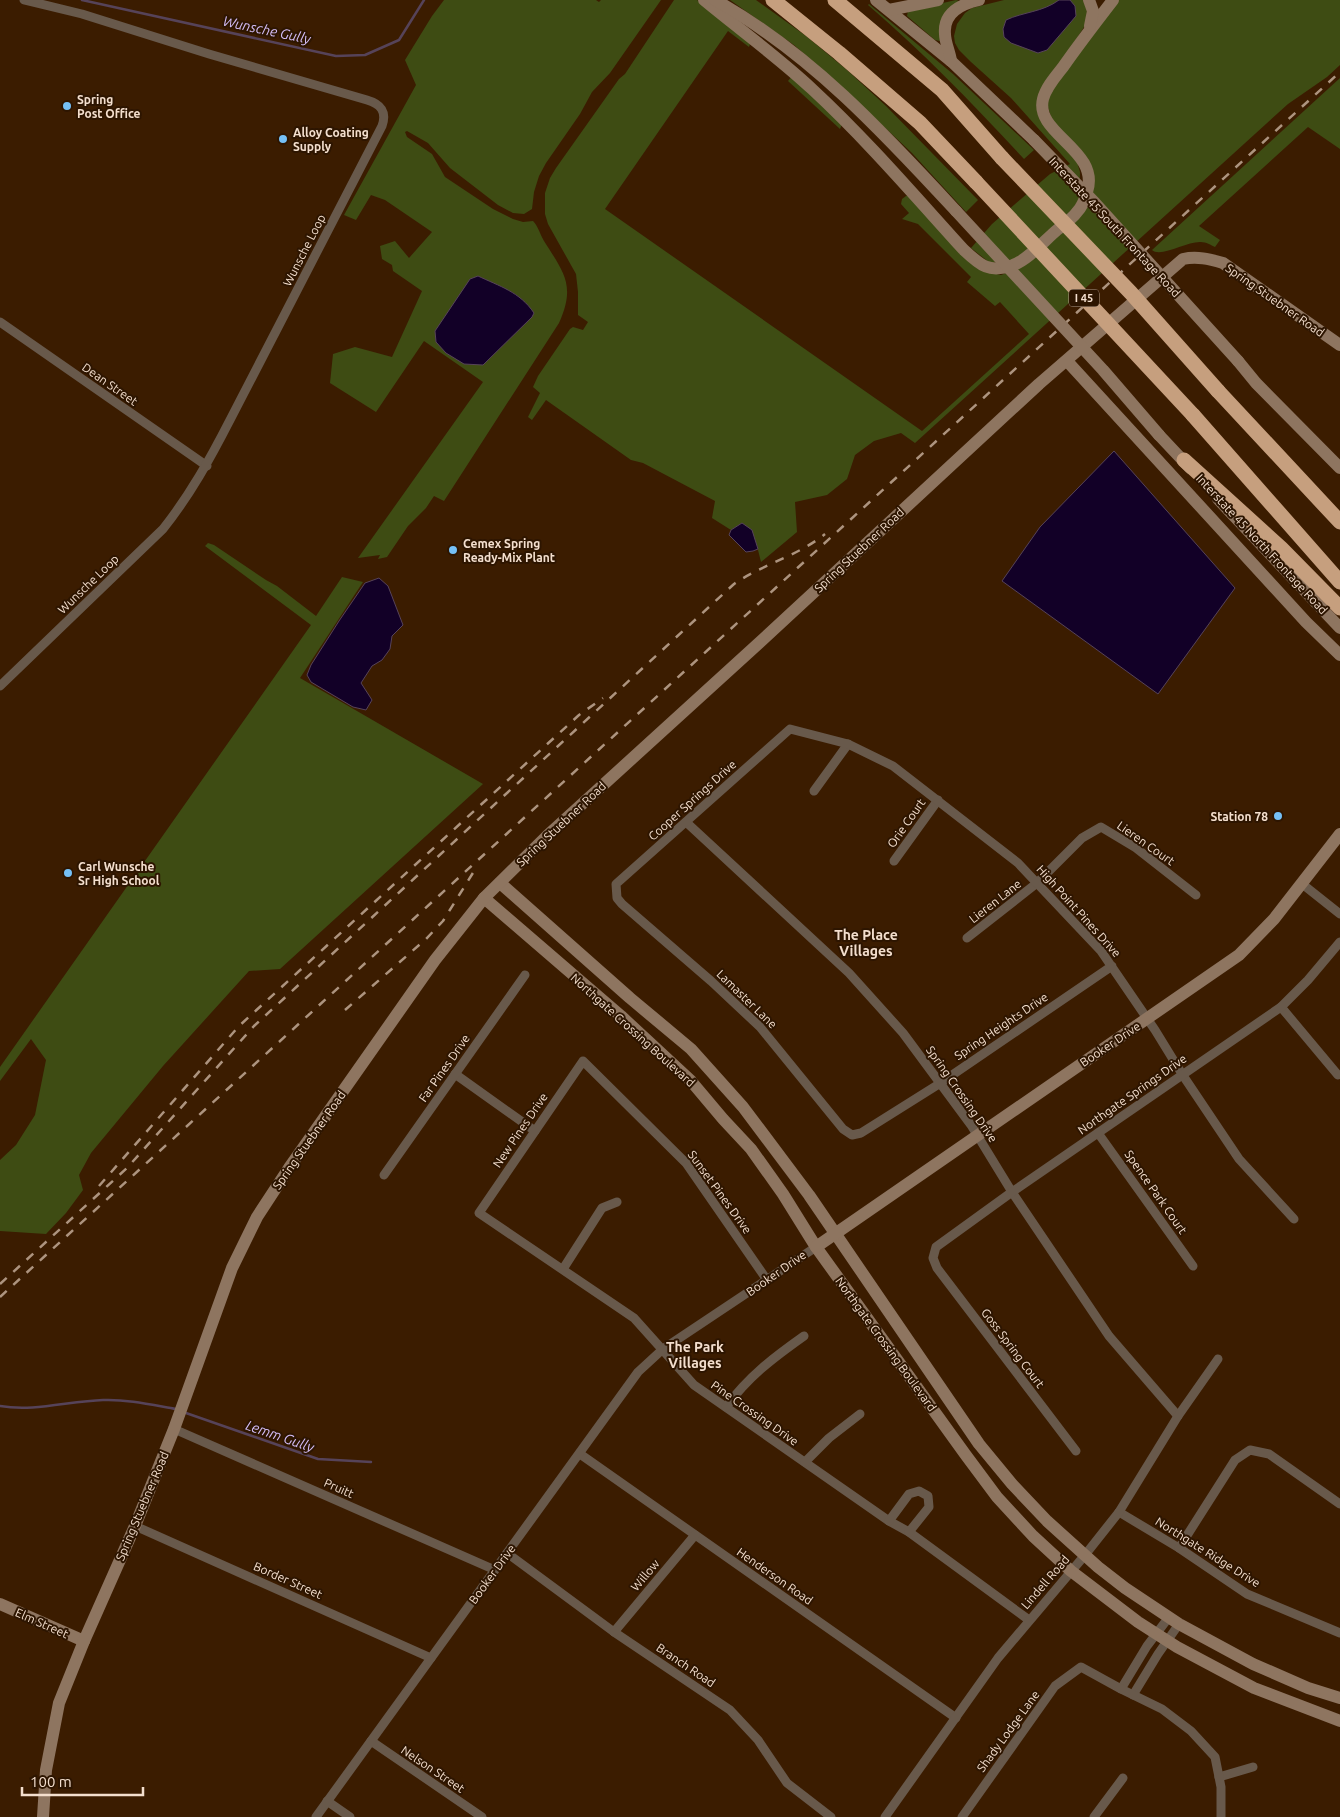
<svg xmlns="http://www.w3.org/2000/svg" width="1340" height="1817" font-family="Ubuntu,sans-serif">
	<rect width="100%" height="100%" fill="#3b1c00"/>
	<g fill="#3e4c13" fill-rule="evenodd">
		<path d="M 444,0 L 596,0 L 599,2 L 601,0 L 661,0 L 610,73 L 592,92 L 580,114 L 546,163 L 539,176 L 534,192 L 532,209 L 524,214 L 513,213 L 498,205 L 450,168 L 428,143 L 407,131 L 405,132 L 407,137 L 432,154 L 445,177 L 493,209 L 513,219 L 523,222 L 533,221 C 538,226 540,234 544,241 C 564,273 576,285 559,323 L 444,501 L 434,496 L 426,508 L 408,526 L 387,557 L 378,559 L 380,555 L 358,558 L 483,382 L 424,341 L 376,412 L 330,383 L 333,354 L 355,347 L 392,357 L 422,291 L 393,271 L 392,265 L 382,259 L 380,246 L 395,241 L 409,258 L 432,232 L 385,200 L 371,195 L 356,220 L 344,215 L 416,85 L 405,60 L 432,16 ZM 478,276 L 486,280 L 435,331 Z"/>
		<polygon points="674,0 697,0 732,25 750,44 749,47 728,31 605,209 922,431 1029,334 1000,302 995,306 967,282 971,277 918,224 902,219 909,213 901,204 902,199 906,196 909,196 987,272 1001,275 1020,268 1093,186 1052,120 1047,104 1050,91 1116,0 1340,0 1340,65 1327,77 1288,104 915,443 901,433 874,441 855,455 847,479 827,495 795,502 797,532 761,562 757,546 742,523 731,530 712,518 715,501 643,463 631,460 546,400 532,420 528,417 540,393 533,387 538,376 570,329 573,327 583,330 588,322 578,315 578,292 576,274 548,224 545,214 545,193 550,178 556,168 619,79 625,74"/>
		<polygon points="730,0 756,0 806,36 847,70 886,106 978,200 966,212 912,153 831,77 794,45"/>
		<polygon points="956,0 959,1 940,41 935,40 907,16 908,11"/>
		<polygon points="1004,0 1083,0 1087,10 1086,24 1037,100 1038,115 1077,162 1080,172 1079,199 1073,209 1018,259 990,263 971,248 992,224 1050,174 1070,164 1011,98 971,62 959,50 955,43 954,36 957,24 965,13 972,8"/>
		<path d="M 869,4 L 953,74 L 1034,150 L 1024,159 C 974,105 924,53 868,5 Z"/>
		<polygon points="792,76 842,124 840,129 788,81"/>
		<path d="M 1340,78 L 1340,149 L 1308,127 L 1199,226 L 1220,240 L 1215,247 C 1211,245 1206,242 1201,242 C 1187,241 1161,258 1152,250 Z"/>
		<polygon points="208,543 214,545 266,580 277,586 316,616 342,577 363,582 300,678 483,784 280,969 249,971 163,1066 91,1153 79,1175 83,1190 66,1213 46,1234 0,1231 0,1160 16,1145 35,1115 46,1060 31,1039 0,1081 0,1067 311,625 205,546"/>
	</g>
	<g fill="#120027" stroke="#564359">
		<path d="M 1059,0 L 1070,0 L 1075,6 L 1076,16 L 1047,50 L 1038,53 L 1011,43 L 1004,37 L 1003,29 L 1006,20 C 1023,12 1043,12 1059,0 Z"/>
		<path d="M 478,276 C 499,286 520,292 534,313 L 532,317 L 483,365 L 464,364 L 446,353 L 436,342 L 435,331 L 470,279 Z"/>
		<polygon points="1114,451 1235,588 1158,694 1002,581 1040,527"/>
		<polygon points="742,523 752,530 758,549 753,551 746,552 729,535 731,530"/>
		<polygon points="379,578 388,586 403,625 392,636 390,649 382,660 372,666 361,683 372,700 366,710 353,707 311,682 307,675 311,665 339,621 365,583"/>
	</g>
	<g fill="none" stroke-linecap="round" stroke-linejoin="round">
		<g stroke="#564359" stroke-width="2.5">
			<polyline points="82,0 336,56 365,55 399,40 424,0"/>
			<path d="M 0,1406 C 34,1412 69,1401 103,1400 C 127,1399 153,1405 176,1409"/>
			<polyline points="186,1413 318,1459 371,1462"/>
		</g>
		<g stroke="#68594b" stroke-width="9">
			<polyline points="0,322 207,466"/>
			<path d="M 0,686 L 163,529 C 190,495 210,459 230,420 L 382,126 C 387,112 381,104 367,100 L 209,54 L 82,14 L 24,0"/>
			<polyline points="814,791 848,744"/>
			<polyline points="686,822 849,973 903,1033 971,1125 1012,1192 1109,1336 1178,1416"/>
			<polyline points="894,861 938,800"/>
			<polyline points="1301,883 1340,914"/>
			<polyline points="967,938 1037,883 1082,838 1101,827 1136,848 1196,895"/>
			<polyline points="1112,966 939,1084 861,1133 852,1135 843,1129 760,1027 711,981 622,904 617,898 616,884 790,729 848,744 893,766 1018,863 1101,951 1155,1030 1182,1074 1239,1159 1294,1219"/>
			<polyline points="1281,1007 1338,1075"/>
			<polyline points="455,1074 535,1131"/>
			<polyline points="1098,1133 1193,1266"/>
			<polyline points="384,1175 525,975"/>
			<polyline points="563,1269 602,1208 617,1202"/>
			<polyline points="767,1280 686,1163 583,1061 479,1213 634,1318 694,1385 889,1521 909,1532 1029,1620"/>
			<path d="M 726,1407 C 749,1376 773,1358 804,1336"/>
			<polyline points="174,1429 495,1570"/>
			<polyline points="1076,1451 937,1268 933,1258 936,1247 1012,1192 1281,1007 1308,980 1340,942"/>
			<polyline points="580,1454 956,1718"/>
			<polyline points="805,1462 829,1438 860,1414"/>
			<polyline points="1119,1512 1179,1548 1247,1594 1340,1633"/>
			<polyline points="889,1521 909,1494 919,1491 928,1496 929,1507 909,1532"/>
			<polyline points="135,1526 431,1658"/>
			<polyline points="1179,1548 1235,1460 1250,1450 1269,1454 1340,1504"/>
			<polyline points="507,1553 614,1632 730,1710 758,1740 787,1783 831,1817"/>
			<polyline points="614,1632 695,1535"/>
			<polyline points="1121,1689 1147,1646 1169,1617"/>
			<polyline points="1133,1695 1158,1654 1179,1624"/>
			<polyline points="371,1741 482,1817"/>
			<polyline points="1219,1777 1253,1767"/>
			<polyline points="327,1801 350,1817"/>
			<polyline points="316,1817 638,1372 663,1349 816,1247"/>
			<polyline points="885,1817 998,1658 1085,1555 1119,1512 1178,1416 1218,1359"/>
			<polyline points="962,1817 1055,1686 1081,1667 1121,1689 1162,1709 1191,1731 1215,1757 1221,1787 1221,1817"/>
			<polyline points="1094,1817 1123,1778"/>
		</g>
		<g stroke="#8e7560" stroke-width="12">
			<path d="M 704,0 C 740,30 778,57 812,89 C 866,139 914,195 963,249 C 980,265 989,274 1013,265 C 1028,260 1045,240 1057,230 C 1064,224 1072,219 1077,212 C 1082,207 1085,199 1087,192 C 1101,150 1034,134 1043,99 C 1046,87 1056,76 1063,67 C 1079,44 1096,22 1113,0"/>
			<path d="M 715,0 C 809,52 884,133 956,211"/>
			<polyline points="876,0 951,61 1034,140"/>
			<polyline points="1089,0 1093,11 1090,26"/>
			<polyline points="889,10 938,0"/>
			<path d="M 951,61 C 950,52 945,43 945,34 C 943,12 962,4 979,0"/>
			<polyline points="1067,361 1306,622 1340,655"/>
			<polyline points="1238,361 1256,383 1340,468"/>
			<polyline points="1159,435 1190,468"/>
			<polyline points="1218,499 1340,628"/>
			<polyline points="500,883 630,998 691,1049 743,1107 809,1195 979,1444 1012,1484 1047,1521 1098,1567 1125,1588 1179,1624 1253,1664 1308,1688 1340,1698"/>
			<polyline points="484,898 621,1016 691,1081 723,1119 751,1149 783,1194 816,1247 965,1454 997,1497 1033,1536 1071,1571 1138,1622 1177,1647 1254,1688 1340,1721"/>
			<polyline points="816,1247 1239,955 1274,919 1340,834"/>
			<polyline points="0,1604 84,1641"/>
			<path d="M 43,1817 L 46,1770 L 59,1703 L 84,1641 L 135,1526 L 174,1429 L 232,1268 L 257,1217 L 289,1168 L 435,960 L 484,898 L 547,836 L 759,643 L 1039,384 L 1183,259 C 1197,256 1209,259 1223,263 L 1340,345"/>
		</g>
		<g stroke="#c69f7e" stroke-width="15">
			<polyline points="773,0 839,53 920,123 976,182"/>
			<polyline points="835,0 942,90 1002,158"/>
			<polyline points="1218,391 1340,522"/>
			<polyline points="1193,415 1340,582"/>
			<polyline points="1184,460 1281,548 1340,608"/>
		</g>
		<g stroke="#ad947f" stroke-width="2.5" stroke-dasharray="9 9" stroke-linecap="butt">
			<polyline points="345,1010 426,939 443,921 476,868"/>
			<polyline points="99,1186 239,1026 579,715 603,698"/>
			<path d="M 0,1284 L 127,1168 L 254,1026 L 734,584 C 763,564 798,556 825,534"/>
			<polyline points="0,1297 1340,72"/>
		</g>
		<g stroke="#8e7560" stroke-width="12">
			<polyline points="1034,140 1095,203 1238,361"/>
			<polyline points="956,211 1103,370 1159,435"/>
		</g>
		<g stroke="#c69f7e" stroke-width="15">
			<polyline points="1002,158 1131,293 1218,391"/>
			<polyline points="976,182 1193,415"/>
		</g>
	</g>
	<g fill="#75c0f6" stroke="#2d1500" stroke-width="2">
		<circle cx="67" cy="106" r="5"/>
		<circle cx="283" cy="139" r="5"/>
		<circle cx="453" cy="550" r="5"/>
		<circle cx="1278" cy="816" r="5"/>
		<circle cx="68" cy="873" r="5"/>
	</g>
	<g text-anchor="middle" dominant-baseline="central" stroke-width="4" stroke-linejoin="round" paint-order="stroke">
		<rect fill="#2d1500" stroke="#b8a290" stroke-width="1" x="1069" y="289.5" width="30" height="17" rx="4"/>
		<g font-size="11" font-weight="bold" fill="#f4dfce">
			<text x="1084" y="298">I 45</text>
		</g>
		<g font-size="12" font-weight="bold" fill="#f4dfce" stroke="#2d1500" text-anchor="start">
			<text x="77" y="99">Spring<tspan x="77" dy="14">Post Office</tspan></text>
			<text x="293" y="132">Alloy Coating<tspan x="293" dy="14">Supply</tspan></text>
			<text x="463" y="543">Cemex Spring<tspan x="463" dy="14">Ready-Mix Plant</tspan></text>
			<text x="1268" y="816" text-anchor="end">Station 78</text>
			<text x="78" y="866">Carl Wunsche<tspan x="78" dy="14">Sr High School</tspan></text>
		</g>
		<g font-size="12" fill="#f4dfce" stroke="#2d1500">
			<text transform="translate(1115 227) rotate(47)">Interstate 45 South Frontage Road</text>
			<text transform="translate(304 250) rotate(-63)">Wunsche Loop</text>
			<text transform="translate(1275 300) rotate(35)">Spring Stuebner Road</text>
			<text transform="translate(110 384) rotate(35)">Dean Street</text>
			<text transform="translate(1262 544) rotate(47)">Interstate 45 North Frontage Road</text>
			<text transform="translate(859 550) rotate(-43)">Spring Stuebner Road</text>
			<text transform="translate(88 584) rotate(-44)">Wunsche Loop</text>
			<text transform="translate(692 800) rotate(-42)">Cooper Springs Drive</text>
			<text transform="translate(906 823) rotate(-55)">Orie Court</text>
			<text transform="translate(561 824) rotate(-43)">Spring Stuebner Road</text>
			<text transform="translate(1146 843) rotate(35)">Lieren Court</text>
			<text transform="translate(995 901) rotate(-38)">Lieren Lane</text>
			<text transform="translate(1079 911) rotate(48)">High Point Pines Drive</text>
			<text transform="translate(747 999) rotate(44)">Lamaster Lane</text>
			<text transform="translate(1001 1026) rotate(-34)">Spring Heights Drive</text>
			<text transform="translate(633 1030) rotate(42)">Northgate Crossing Boulevard</text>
			<text transform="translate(1110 1044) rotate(-34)">Booker Drive</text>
			<text transform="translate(444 1068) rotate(-55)">Far Pines Drive</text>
			<text transform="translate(962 1094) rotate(55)">Spring Crossing Drive</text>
			<text transform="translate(1132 1094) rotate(-35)">Northgate Springs Drive</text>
			<text transform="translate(520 1130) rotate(-56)">New Pines Drive</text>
			<text transform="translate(309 1140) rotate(-55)">Spring Stuebner Road</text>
			<text transform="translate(720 1192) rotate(54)">Sunset Pines Drive</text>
			<text transform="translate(1156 1192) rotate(55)">Spence Park Court</text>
			<text transform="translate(776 1273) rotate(-35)">Booker Drive</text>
			<text transform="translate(886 1344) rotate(54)">Northgate Crossing Boulevard</text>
			<text transform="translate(1013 1348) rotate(53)">Goss Spring Court</text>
			<text transform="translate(755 1413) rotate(35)">Pine Crossing Drive</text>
			<text transform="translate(339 1488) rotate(24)">Pruitt</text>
			<text transform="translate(142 1506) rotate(-67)">Spring Stuebner Road</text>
			<text transform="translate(1208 1552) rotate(32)">Northgate Ridge Drive</text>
			<text transform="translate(492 1574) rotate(-54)">Booker Drive</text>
			<text transform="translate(645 1575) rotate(-50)">Willow</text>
			<text transform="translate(775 1576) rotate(35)">Henderson Road</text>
			<text transform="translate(288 1580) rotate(24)">Border Street</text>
			<text transform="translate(1045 1582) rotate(-49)">Lindell Road</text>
			<text transform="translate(42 1623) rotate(24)">Elm Street</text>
			<text transform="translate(686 1665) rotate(34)">Branch Road</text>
			<text transform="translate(1008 1731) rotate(-54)">Shady Lodge Lane</text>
			<text transform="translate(433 1769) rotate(34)">Nelson Street</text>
		</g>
		<g font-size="14" font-style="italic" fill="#d4bef8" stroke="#2d1500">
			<text transform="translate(267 30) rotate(12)">Wunsche Gully</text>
			<text transform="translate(280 1436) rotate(19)">Lemm Gully</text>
		</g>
		<g font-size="14" font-weight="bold" fill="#f4dfce" stroke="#2d1500">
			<text x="866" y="935">The Place<tspan x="866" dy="16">Villages</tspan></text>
			<text x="695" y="1347">The Park<tspan x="695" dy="16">Villages</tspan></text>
		</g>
	</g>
	<path d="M22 1787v8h121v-8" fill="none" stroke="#f4dfce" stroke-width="2.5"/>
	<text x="30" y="1787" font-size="15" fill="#f4dfce" stroke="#2d1500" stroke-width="4" paint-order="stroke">100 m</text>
</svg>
